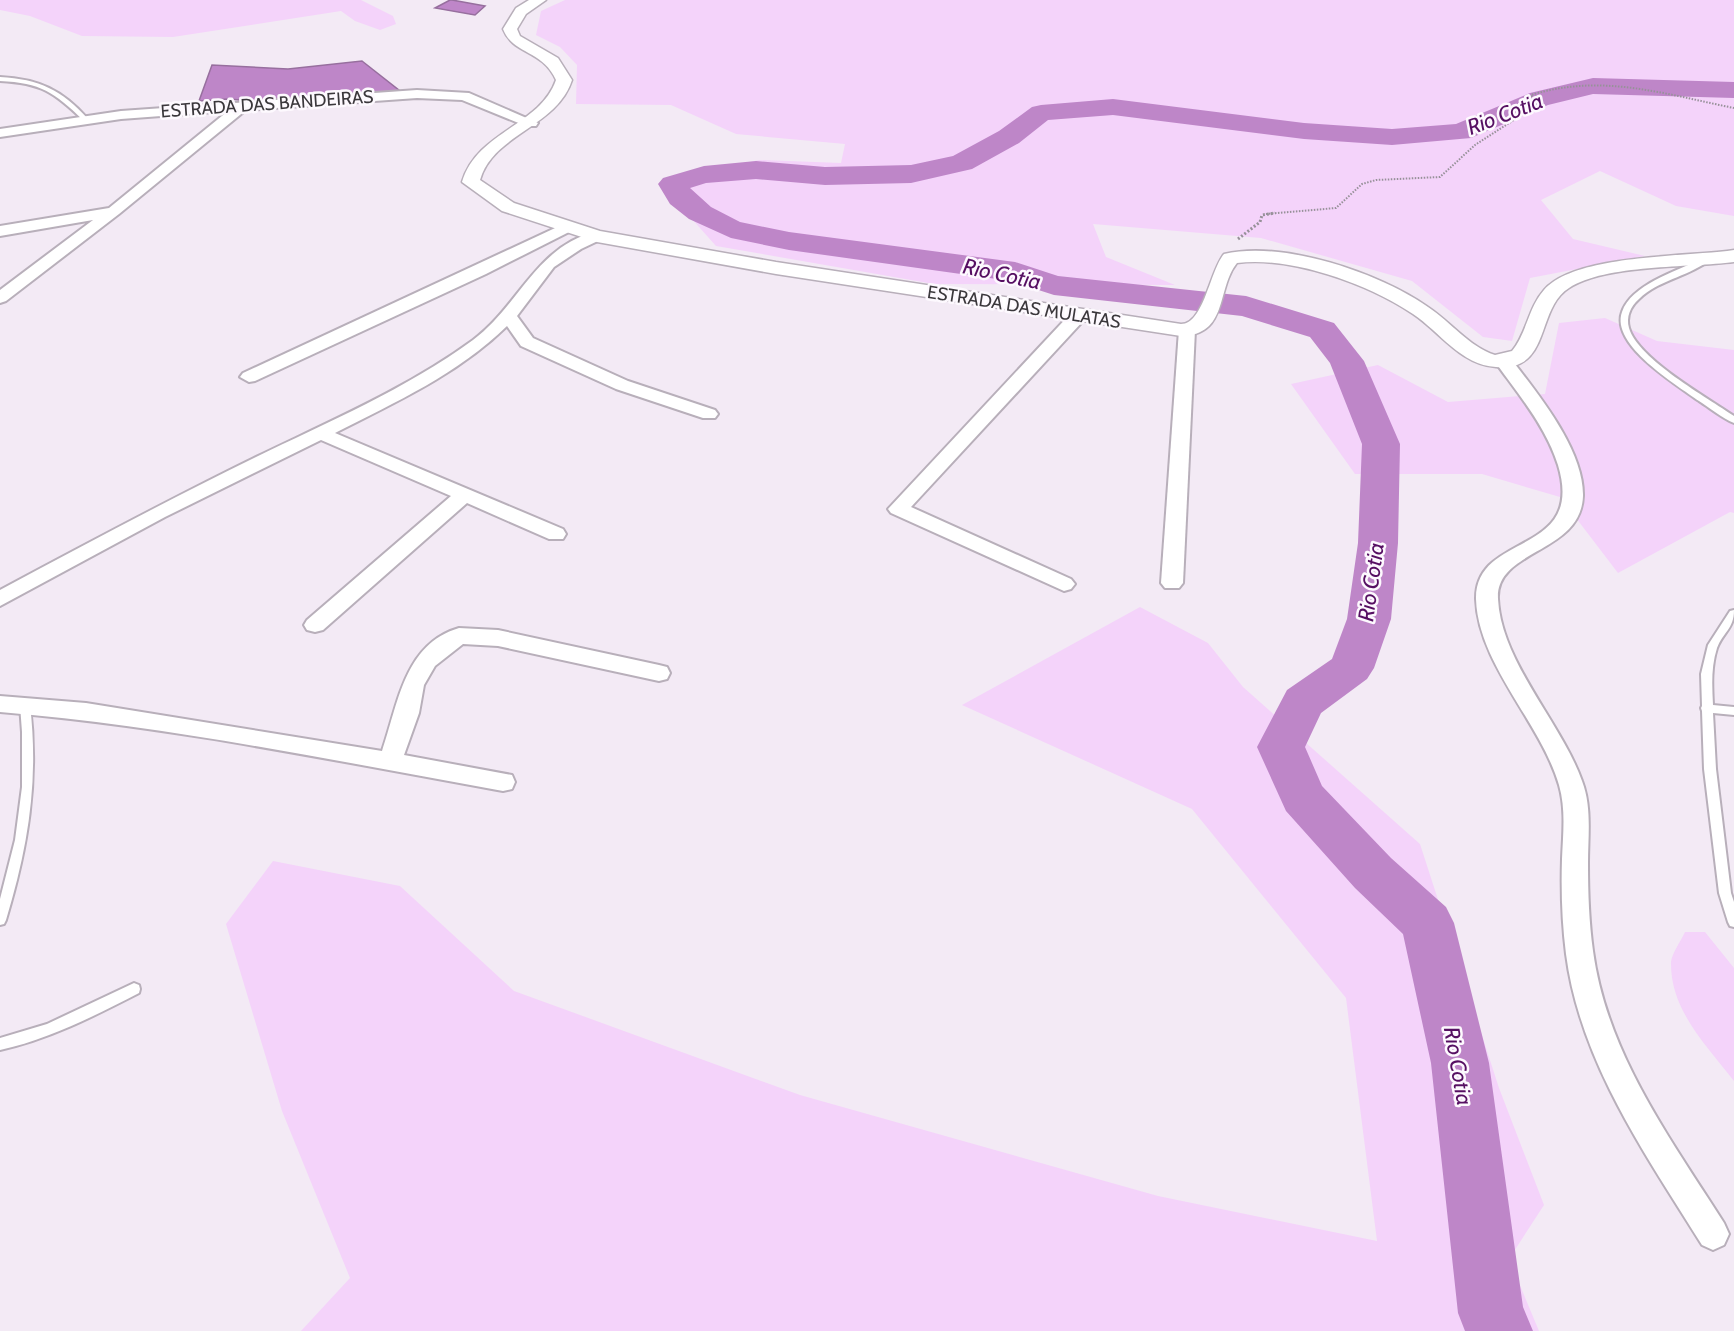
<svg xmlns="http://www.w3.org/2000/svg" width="1734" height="1331" viewBox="0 0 1734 1331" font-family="Cabin,sans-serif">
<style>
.green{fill:#f4d3fa}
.water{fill:#be86c8;stroke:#976f9e;stroke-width:1.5}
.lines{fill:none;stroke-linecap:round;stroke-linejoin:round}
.river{fill:#be86c8;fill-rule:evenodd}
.service-casing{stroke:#b8afba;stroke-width:4}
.minor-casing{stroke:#b8afba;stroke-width:4}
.tertiary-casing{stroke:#b8afba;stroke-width:3}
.path-far1{stroke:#979199;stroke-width:2;stroke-dasharray:1.5 1.5;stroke-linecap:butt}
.path{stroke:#979199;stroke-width:3;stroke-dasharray:2 2;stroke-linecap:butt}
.service{fill:#fff;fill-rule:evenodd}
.minor{fill:#fff;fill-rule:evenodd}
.tertiary{fill:#fff;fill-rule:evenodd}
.labels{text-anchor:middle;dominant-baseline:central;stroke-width:5;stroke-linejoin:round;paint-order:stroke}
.far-street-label{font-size:18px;fill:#3b383c;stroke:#fdf9fe}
.water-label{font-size:22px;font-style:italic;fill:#560f62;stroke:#fdf9fe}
</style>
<rect width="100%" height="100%" fill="#f3eaf5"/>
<g class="green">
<polygon points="0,0 361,0 393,16 396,24 380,30 355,21 341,11 173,37 82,36 30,16 0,10"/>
<polygon points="565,0 1734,0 1734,216 1676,206 1600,171 1541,200 1573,239 1645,256 1530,278 1512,341 1483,337 1412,281 1261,238 1093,224 1106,257 1175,285 934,284 716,246 659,182 759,160 841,163 845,144 736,134 671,105 576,104 577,65 560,47 536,35 541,11"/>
<polygon points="1605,318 1657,341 1734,350 1734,513 1730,512 1618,573 1560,497 1482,474 1355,474 1291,384 1378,365 1448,402 1545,394 1559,323"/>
<polygon points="1140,607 1208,643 1243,687 1420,844 1499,1088 1544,1205 1509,1259 1539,1331 301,1331 350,1278 282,1111 226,924 273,861 400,886 514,991 800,1095 1158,1196 1377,1241 1346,998 1192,809 962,705"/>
<path d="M1685 932H1705L1734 968V1081C1707 1046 1670 1010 1671 962 1672 953 1681 941 1685 932Z"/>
</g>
<g class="water">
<polygon points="450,0 452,0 485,6 475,15 435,8"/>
<polygon points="362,61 400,91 252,101 228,99 199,101 212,65 288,69"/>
</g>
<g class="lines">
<polygon class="river" points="1593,78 1734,82 1734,98 1593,94 1548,105 1471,138 1392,145 1304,139 1113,115 1048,120 1019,143 972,169 911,183 825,185 756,179 706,183 690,188 711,207 740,222 789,232 1015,262 1058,276 1246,296 1334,323 1364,361 1400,444 1398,543 1391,619 1374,668 1367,679 1321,713 1305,747 1322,786 1391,858 1446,907 1454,923 1489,1063 1523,1307 1533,1331 1465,1331 1458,1313 1431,1063 1403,934 1355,888 1286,811 1257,747 1287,690 1332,659 1347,619 1358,543 1362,444 1330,363 1310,337 1242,316 1054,295 1011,281 789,250 731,238 689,219 670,204 658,184 663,178 704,166 756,161 825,167 911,165 953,156 999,131 1032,107 1041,105 1113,99 1304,123 1392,129 1456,124 1530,93"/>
<g class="service-casing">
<g id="service">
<path d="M0 77C39 79 62 90 88 119L83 120C54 92 41 83 0 81Z"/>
<path d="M1700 260 1707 262C1686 277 1659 280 1639 299 1630 307 1626 317 1629 328 1638 359 1708 398 1734 416V423C1722 418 1710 408 1699 401 1677 385 1610 345 1622 312 1631 285 1676 271 1700 260Z"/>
<path d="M1734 610C1734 629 1723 632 1717 648 1711 667 1712 685 1713 705L1734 707V715L1713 713 1716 769 1731 893 1734 902V927L1730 926 1728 922 1719 893 1704 769 1702 711 1701 708 1702 706 1701 674 1708 645 1730 611Z"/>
<path d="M25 701 29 702 30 705C39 781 28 847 6 920L4 924 0 925V899L15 840 22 787V732L20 705 21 702Z"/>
<path d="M134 983 139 985 140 989 139 993C94 1016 50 1039 0 1050V1038L47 1024Z"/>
</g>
</g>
<g class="minor-casing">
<g id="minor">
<polygon points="417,90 469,93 538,123 536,126 526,126 462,100 417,98 246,110 119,214 6,301 0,303 0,290 93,220 0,236 0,226 109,208 228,111 121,119 0,137 0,129 121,111"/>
<polygon points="568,222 576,227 573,230 486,274 255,381 249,382 240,377 243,373"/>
<path d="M597 231 602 233 605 236 602 239 581 249 554 267 517 316 533 338 628 381 715 410 718 414 715 418H703L616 389 521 346 507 326C458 374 396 402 335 433L563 529 566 534 563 539H549L467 503 323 630 315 632 307 630 304 625 307 620 451 496 321 440 165 517 0 606V590C84 545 168 500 254 458 328 422 406 389 473 340 520 305 535 247 597 231Z"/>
<polygon points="1078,311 1086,316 1084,320 911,507 1071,579 1075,584 1071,589 1064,591 891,513 888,509 1072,312"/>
<polygon points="1187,325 1195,330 1183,583 1179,588 1165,588 1161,583 1179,330"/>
<path d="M1505 358 1511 359C1538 394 1584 450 1583 496 1581 554 1495 549 1498 599 1501 662 1561 722 1582 781 1592 807 1588 836 1588 863 1588 893 1589 922 1593 951 1607 1054 1670 1138 1724 1223L1729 1234 1724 1245 1713 1250 1702 1245C1646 1155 1580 1062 1566 954 1562 922 1561 891 1562 859 1563 834 1566 809 1559 785 1541 723 1478 664 1476 599 1475 531 1586 557 1558 465 1546 427 1519 395 1496 363Z"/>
<path d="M459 628 498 630 659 665 667 667 670 673 667 679 659 681 498 646 463 644 435 666 424 685 419 713 404 755 512 775 515 782 512 789 503 791C336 761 169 726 0 712V696L86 703 382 751C398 705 404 644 459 628Z"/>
</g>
</g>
<g class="tertiary-casing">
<path id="tertiary" d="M529 0H546L526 14 517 29 520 36 558 58 572 80C557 127 493 134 480 180L514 203 600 231 776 262 1181 324C1204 324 1210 270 1224 254 1283 240 1380 273 1428 307 1451 322 1468 346 1495 355L1512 351C1527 333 1528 308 1544 290 1575 254 1687 257 1734 250V262C1689 268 1606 264 1569 288 1535 309 1552 372 1496 367 1461 365 1440 332 1413 314 1368 284 1291 256 1237 263 1216 289 1229 335 1181 336L776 274 597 242 502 211 462 182C477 131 540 126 556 80 542 49 513 55 503 29L516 8Z"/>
</g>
<path class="path-far1" d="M1266 214 1336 208 1362 184 1376 180 1440 177 1475 145 1537 105 1531 95C1602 73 1664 94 1734 108"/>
<polyline class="path" points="1238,239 1260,222 1262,215 1275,213"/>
<use href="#service" class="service"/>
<use href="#minor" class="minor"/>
<use href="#tertiary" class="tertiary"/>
</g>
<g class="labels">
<g class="far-street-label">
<text transform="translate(267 104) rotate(-4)">ESTRADA DAS BANDEIRAS</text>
<text transform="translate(1024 307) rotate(9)">ESTRADA DAS MULATAS</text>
</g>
<g class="water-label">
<text transform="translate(1505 114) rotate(-21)">Rio Cotia</text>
<text transform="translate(1002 274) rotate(12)">Rio Cotia</text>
<text transform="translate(1371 582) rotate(-82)">Rio Cotia</text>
<text transform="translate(1458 1066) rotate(80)">Rio Cotia</text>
</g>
</g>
</svg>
